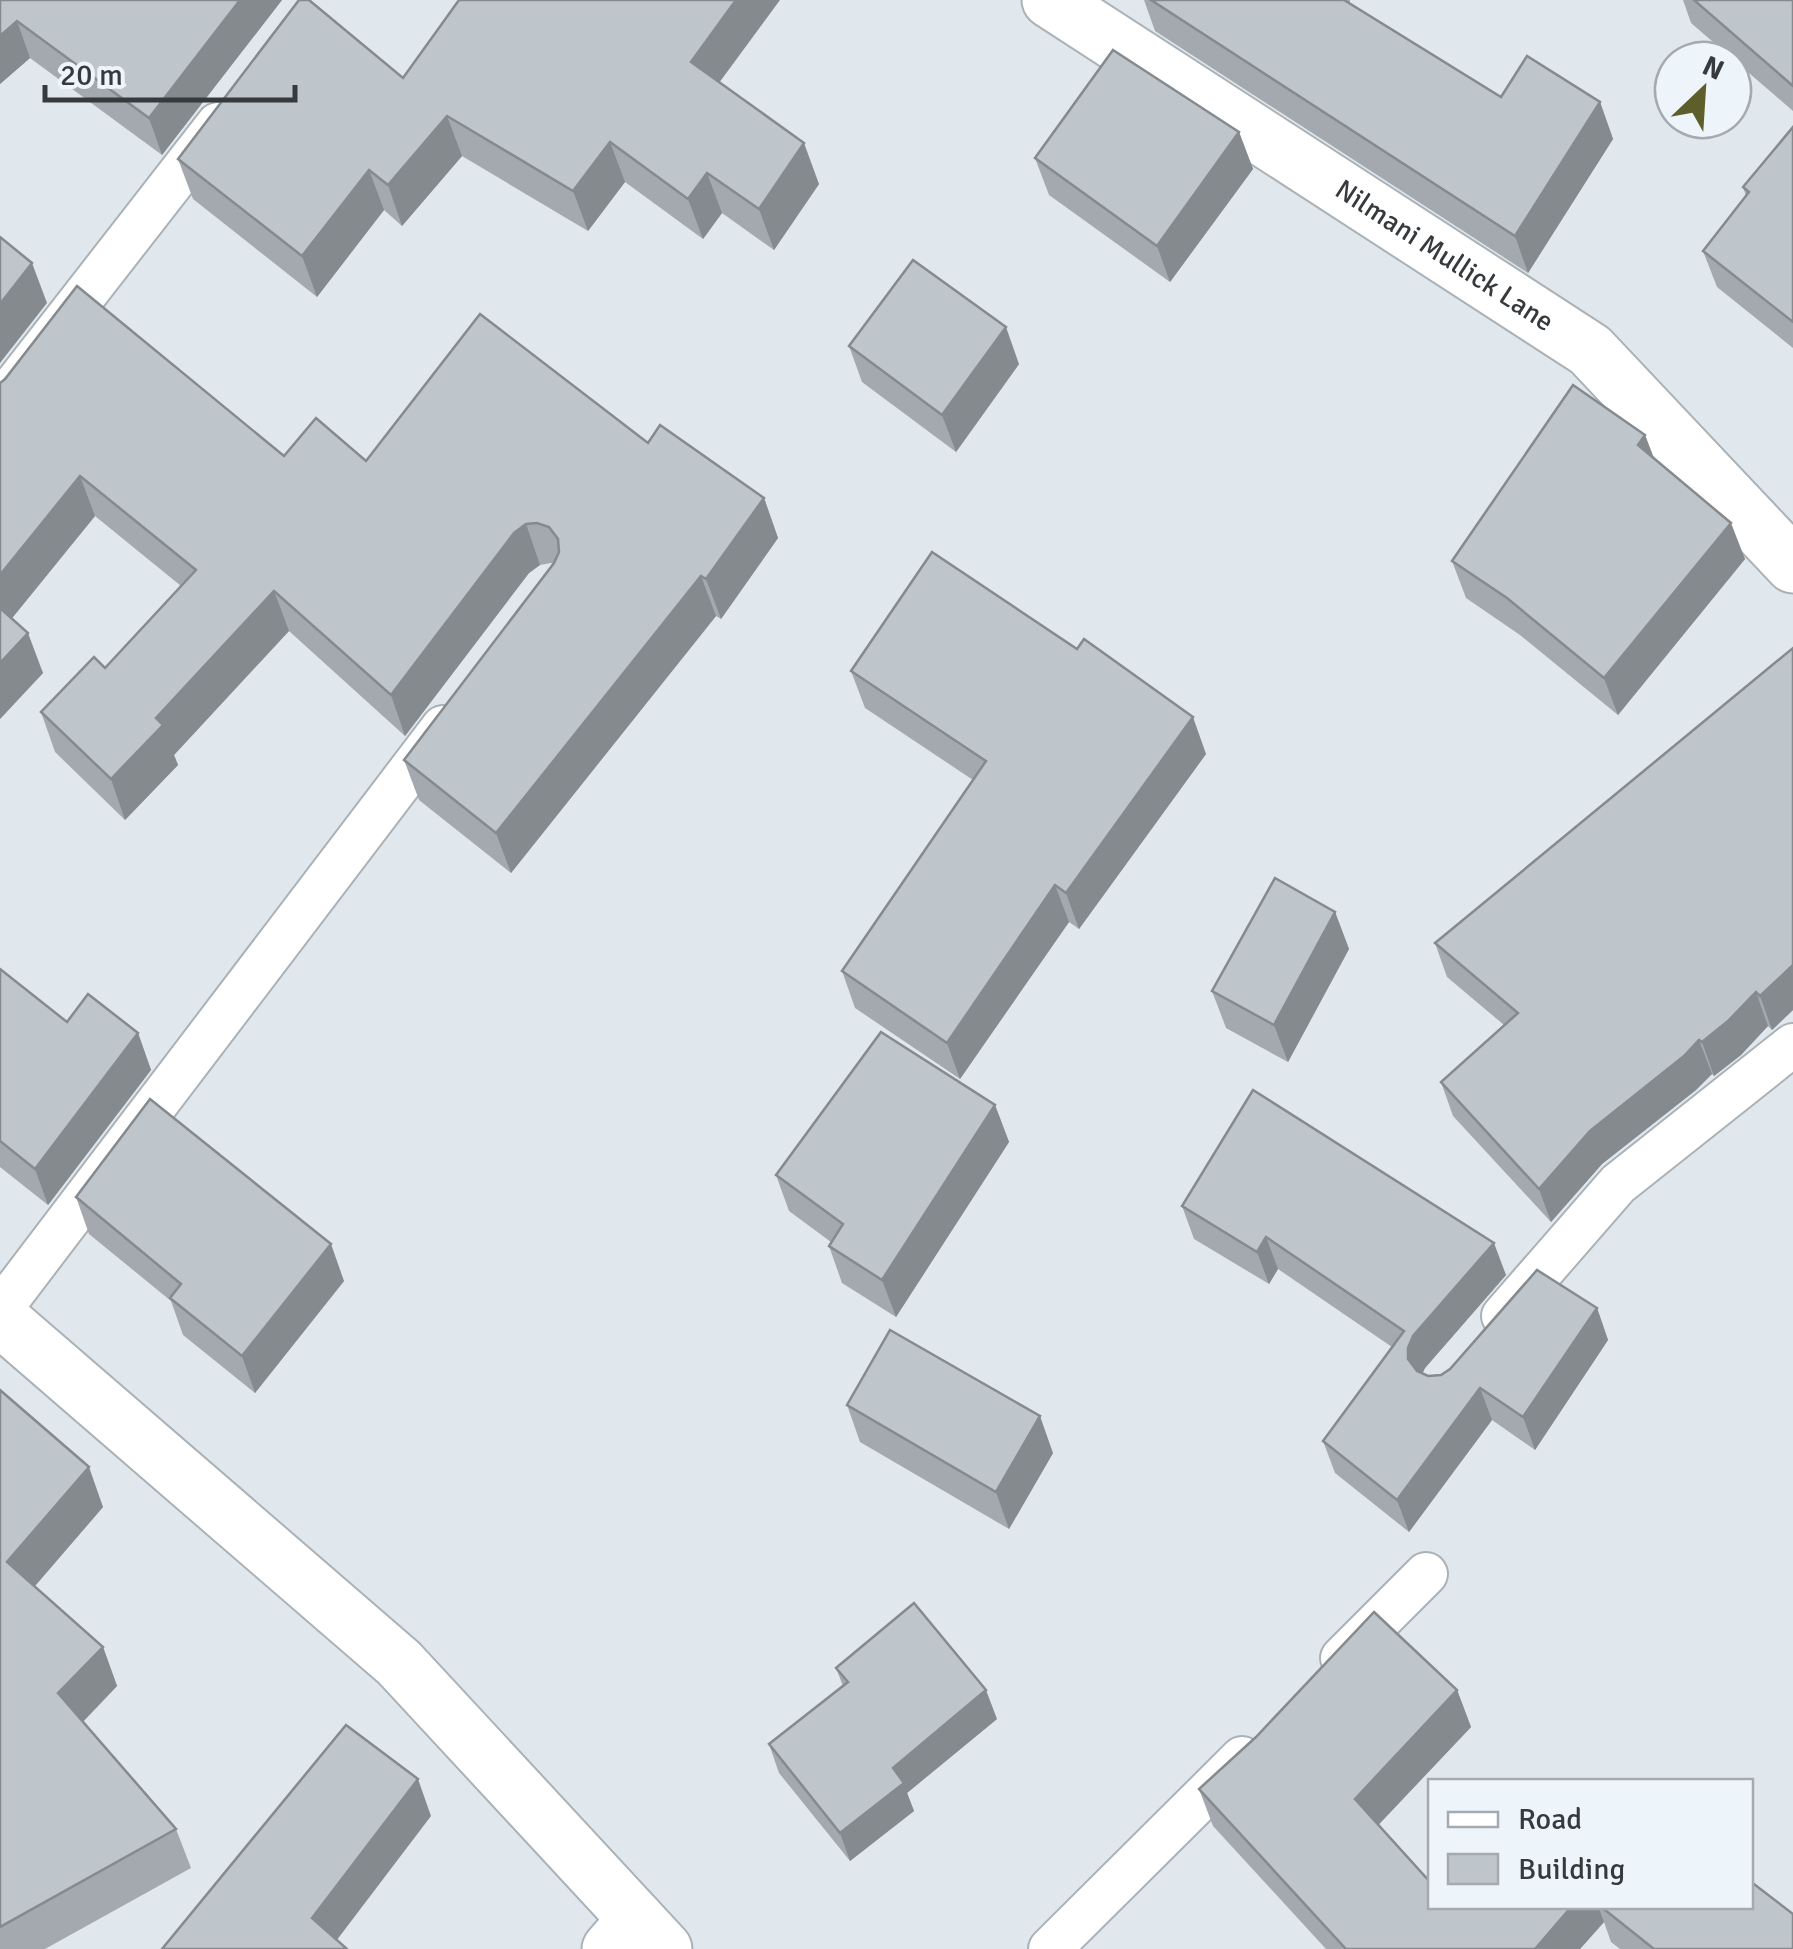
<svg xmlns="http://www.w3.org/2000/svg" width="1793" height="1949" viewBox="0 0 1793 1949" font-family="Signika,sans-serif">
<style>
.lines{fill:none;stroke-linecap:round;stroke-linejoin:round}
.lane-casing{stroke:#aab2b7;stroke-width:46}
.street-casing{stroke:#aab2b7;stroke-width:59}
.secondary-casing{stroke:#aab2b7;stroke-width:59}
.lane{stroke:#fff;stroke-width:42}
.street{stroke:#fff;stroke-width:55}
.secondary{stroke:#fff;stroke-width:55}
.wall{fill:#a3a9af}
.shaded-wall{fill:#858a8e}
.building{fill:#bec5cb;stroke:#858a8e;stroke-width:2.5}
.labels{text-anchor:middle;dominant-baseline:central;stroke-width:9;stroke-linejoin:round;paint-order:stroke}
.street-label{font-size:28px;fill:#373a3d;stroke:#edf5fb}
</style>
<rect width="100%" height="100%" fill="#e0e8ee"/>
<g class="lines">
<g class="lane-casing">
<g id="lane">
<polyline points="0,404 218,124"/>
<polyline points="0,1310 443,727"/>
<polyline points="1503,1316 1618,1184 1793,1045"/>
<polyline points="1342,1658 1426,1574"/>
<polyline points="1050,1949 1242,1758"/>
</g>
</g>
<g class="street-casing">
<g id="street">
<path id="s1" d="M1050 0 1590 350 1793 565"/>
<polyline points="610,1949 636,1919"/>
</g>
</g>
<g class="secondary-casing">
<polyline id="secondary" points="0,1318 399,1663 664,1949"/>
</g>
<use href="#lane" class="lane"/>
<use href="#street" class="street"/>
<use href="#secondary" class="secondary"/>
</g>
<g class="wall">
<polygon points="0,0 282,0 162,155 30,58 0,84"/>
<polygon points="1144,0 1350,0 1350,4 1501,97 1600,102 1613,139 1528,273 1155,31"/>
<polygon points="1683,0 1793,0 1793,111 1691,23"/>
<polygon points="403,78 720,83 819,184 774,250 722,213 703,239 625,182 588,231 462,156 402,226 384,210 317,297 193,199 178,159"/>
<polygon points="1793,127 1793,348 1717,287 1703,251 1746,196 1743,187"/>
<polygon points="1239,132 1253,169 1170,282 1049,195 1035,158"/>
<polygon points="849,346 1019,364 956,452 862,382"/>
<polygon points="0,383 284,456 366,461 648,443 764,498 778,538 721,619 716,616 511,873 419,800 404,760 553,564 551,563 540,565 529,573 405,736 289,631 174,755 178,765 125,820 55,752 41,712 105,668 181,586 95,516 12,618 43,673 0,719"/>
<polygon points="1645,435 1654,458 1745,559 1618,715 1520,635 1466,598 1452,561"/>
<polygon points="1793,648 1793,1010 1772,1030 1768,1026 1741,1055 1714,1076 1712,1074 1696,1090 1602,1164 1551,1222 1453,1116 1441,1082 1504,1025 1447,977 1435,943"/>
<polygon points="851,671 1206,754 1079,929 1069,922 960,1079 855,1008 842,971 973,780 865,708"/>
<polygon points="1335,912 1349,949 1288,1062 1226,1028 1212,991"/>
<polygon points="0,969 67,1022 138,1033 151,1070 48,1205 0,1167"/>
<polygon points="995,1105 1009,1142 896,1317 842,1283 829,1246 831,1242 789,1211 776,1175"/>
<polygon points="76,1197 344,1281 255,1393 183,1335 171,1301 89,1234"/>
<polygon points="1182,1206 1506,1275 1425,1368 1422,1374 1428,1376 1441,1375 1597,1308 1608,1340 1535,1450 1492,1420 1409,1532 1335,1473 1323,1441 1392,1347 1278,1269 1269,1284 1194,1239"/>
<polygon points="0,1390 103,1507 35,1586 103,1647 117,1686 83,1722 176,1829 191,1868 45,1949 0,1949"/>
<polygon points="847,1405 1053,1453 1009,1529 860,1442"/>
<polygon points="836,1668 997,1719 907,1793 914,1811 850,1861 779,1773 769,1744 843,1686"/>
<polygon points="1457,1690 1471,1727 1378,1825 1430,1906 1750,1906 1793,1949 1620,1949 1611,1942 1604,1922 1580,1949 1326,1949 1213,1826 1199,1789"/>
</g>
<g class="shaded-wall">
<polygon points="240,0 282,0 162,155 149,118"/>
<polygon points="736,0 780,0 705,102 691,62"/>
<polygon points="17,21 30,58 0,84 0,36"/>
<polygon points="1600,102 1613,139 1528,273 1515,236"/>
<polygon points="447,116 462,156 402,226 388,185"/>
<polygon points="1239,132 1253,169 1170,282 1157,246"/>
<polygon points="610,142 625,182 588,231 573,191"/>
<polygon points="804,143 819,184 774,250 759,209"/>
<polygon points="369,170 384,210 317,297 302,256"/>
<polygon points="707,173 722,213 703,239 688,199"/>
<polygon points="32,263 47,303 0,363 0,304"/>
<polygon points="1006,327 1019,364 956,452 942,415"/>
<polygon points="1645,435 1659,472 1638,445"/>
<polygon points="80,476 95,516 0,633 0,575"/>
<polygon points="764,498 778,538 721,619 706,579"/>
<polygon points="1731,523 1745,559 1618,715 1604,678"/>
<polygon points="526,524 540,565 529,573 405,736 391,695 514,533"/>
<polygon points="701,576 716,616 511,873 496,833"/>
<polygon points="274,591 289,631 174,755 178,765 125,820 111,779 156,718"/>
<polygon points="28,633 43,673 0,719 0,663"/>
<polygon points="1193,717 1206,754 1079,929 1066,893"/>
<polygon points="1055,885 1069,922 960,1079 947,1043"/>
<polygon points="1335,912 1349,949 1288,1062 1274,1025"/>
<polygon points="1793,965 1793,1010 1772,1030 1760,996"/>
<polygon points="1756,992 1768,1026 1741,1055 1714,1076 1702,1042"/>
<polygon points="138,1033 151,1070 48,1205 35,1169"/>
<polygon points="1699,1040 1712,1074 1696,1090 1602,1164 1551,1222 1539,1189 1590,1131"/>
<polygon points="995,1105 1009,1142 896,1317 882,1280"/>
<polygon points="1266,1237 1278,1269 1269,1284 1257,1252"/>
<polygon points="1494,1243 1506,1275 1425,1368 1419,1380 1408,1359 1408,1348 1413,1336"/>
<polygon points="331,1244 344,1281 255,1393 242,1356"/>
<polygon points="1597,1308 1608,1340 1535,1450 1523,1417"/>
<polygon points="1480,1388 1492,1420 1409,1532 1397,1500"/>
<polygon points="1040,1416 1053,1453 1009,1529 996,1492"/>
<polygon points="89,1467 103,1507 22,1601 7,1562"/>
<polygon points="103,1647 117,1686 72,1733 58,1693"/>
<polygon points="986,1690 997,1719 907,1793 914,1811 850,1861 840,1833 893,1768"/>
<polygon points="1457,1690 1471,1727 1368,1836 1355,1799"/>
<polygon points="418,1779 431,1816 330,1949 312,1918"/>
<polygon points="1572,1906 1598,1906 1604,1922 1580,1949 1535,1949"/>
</g>
<g class="building">
<polygon points="0,0 240,0 149,118 17,21 0,36"/>
<polygon points="299,0 309,0 403,78 459,0 736,0 691,62 804,143 759,209 707,173 688,199 610,142 573,191 447,116 388,185 369,170 302,256 178,159"/>
<polygon points="1151,0 1344,0 1501,97 1527,56 1600,102 1515,236"/>
<polygon points="1694,0 1793,0 1793,86"/>
<polygon points="1113,50 1239,132 1157,246 1035,158"/>
<polygon points="1793,127 1793,322 1703,251 1749,192 1743,187"/>
<polygon points="0,237 32,263 0,304"/>
<polygon points="913,260 1006,327 942,415 849,346"/>
<polygon points="77,286 284,456 316,418 366,461 480,314 648,443 660,425 764,498 706,579 701,576 496,833 404,760 554,563 559,552 558,539 549,527 537,523 526,524 514,533 391,695 274,591 156,718 163,725 111,779 41,712 94,657 105,668 196,570 80,476 0,575 0,383 5,379"/>
<polygon points="1573,385 1645,435 1638,445 1731,523 1604,678 1507,598 1452,561"/>
<polygon points="932,552 1077,649 1084,639 1193,717 1066,893 1055,885 947,1043 842,971 986,761 851,671"/>
<polygon points="0,608 28,633 0,663"/>
<polygon points="1793,648 1793,965 1760,996 1756,992 1728,1021 1702,1042 1699,1040 1684,1056 1590,1131 1539,1189 1441,1082 1518,1013 1435,943"/>
<polygon points="1275,878 1335,912 1274,1025 1212,991"/>
<polygon points="0,969 67,1022 88,994 138,1033 35,1169 0,1141"/>
<polygon points="881,1032 995,1105 882,1280 829,1246 843,1224 776,1175"/>
<polygon points="1253,1090 1494,1243 1413,1336 1408,1348 1408,1359 1417,1371 1428,1376 1441,1375 1450,1369 1537,1270 1597,1308 1523,1417 1480,1388 1397,1500 1323,1441 1404,1331 1266,1237 1257,1252 1182,1206"/>
<polygon points="150,1099 331,1244 242,1356 170,1298 181,1284 76,1197"/>
<polygon points="890,1330 1040,1416 996,1492 847,1405"/>
<polygon points="0,1390 89,1467 7,1562 103,1647 58,1693 176,1829 0,1927"/>
<polygon points="914,1603 986,1690 893,1768 904,1783 840,1833 769,1744 848,1682 836,1668"/>
<polygon points="1374,1612 1457,1690 1355,1799 1430,1882 1430,1906 1572,1906 1535,1949 1346,1949 1199,1789 1256,1737"/>
<polygon points="346,1725 418,1779 312,1918 347,1949 162,1949"/>
<polygon points="1750,1881 1793,1914 1793,1949 1654,1949 1600,1906 1750,1906"/>
</g>
<g class="labels">
<g class="street-label">
<text stroke="none"><textPath href="#s1" startOffset="470">Nilmani Mullick Lane</textPath></text>
</g>
</g>
<rect x="1428" y="1779" width="325" height="130" fill="#edf5fb" stroke="#a4aaaf" stroke-width="2.5"/>
<rect x="1448" y="1812" width="50" height="15" fill="#ffffff" stroke="#a4aaaf" stroke-width="2.5"/>
<text x="1518" y="1829" font-size="30" fill="#373a3d">Road</text>
<rect x="1448" y="1854" width="50" height="30" fill="#bec5cb" stroke="#a4aaaf" stroke-width="2.5"/>
<text x="1518" y="1879" font-size="30" fill="#373a3d">Building</text>
<g transform="translate(1703 90) rotate(25)"><circle r="48" fill="#edf5fb" stroke="#a4aaaf" stroke-width="2.5"/>
<path d="M0-8L18 38L0 25L-18 38Z" fill="#5e5e2a"/>
<text y="-15" font-size="28" font-weight="bold" text-anchor="middle" fill="#373a3d">N</text>
</g>
<path d="M45 85v15h250v-15" fill="none" stroke="#373a3d" stroke-width="5"/>
<text x="60" y="85" font-size="30" fill="#373a3d" stroke="#edf5fb" stroke-width="8" paint-order="stroke">20 m</text>
</svg>
